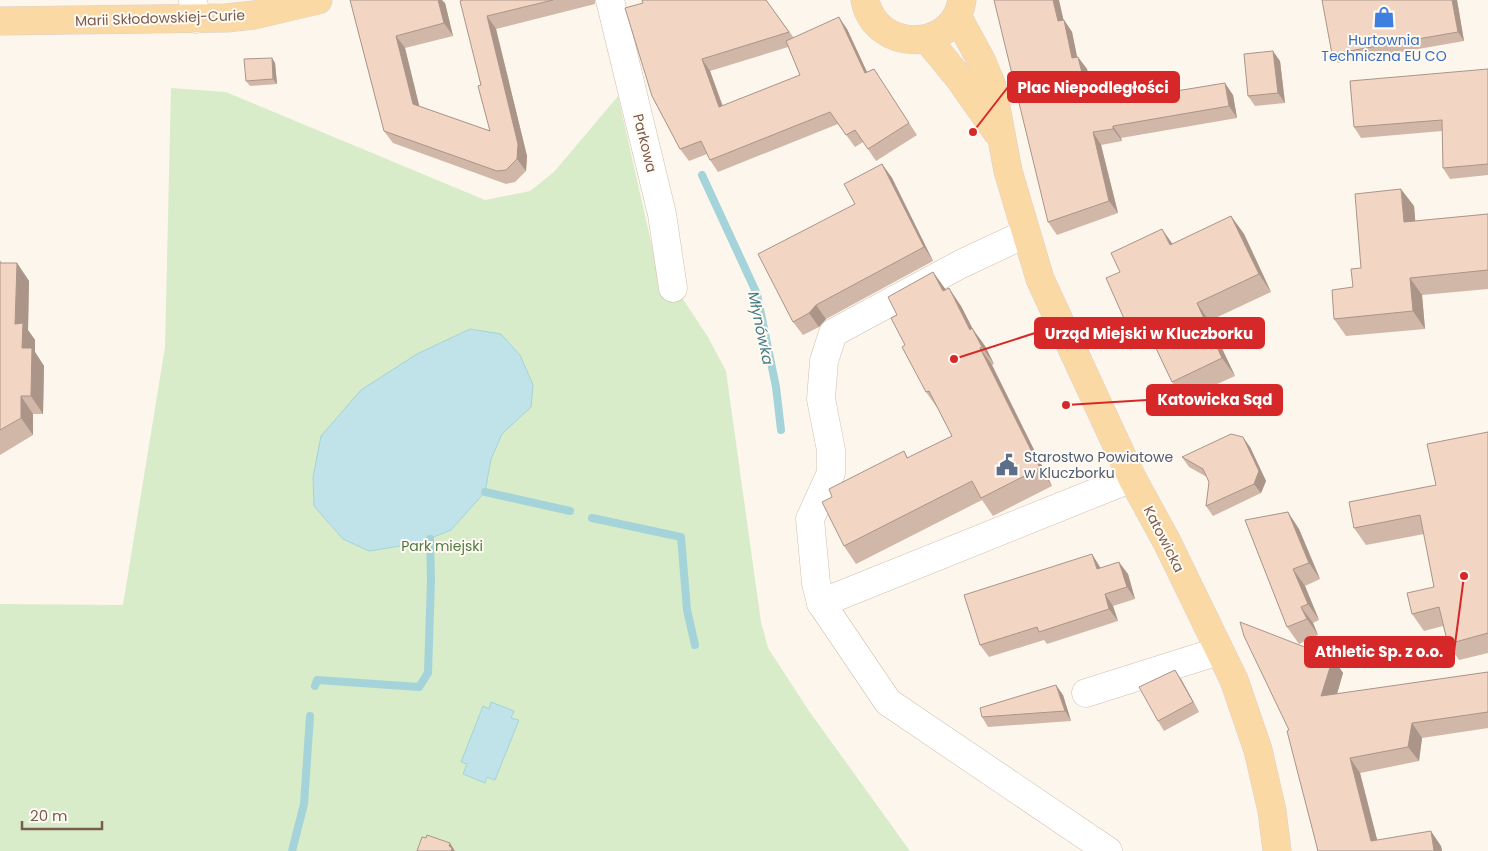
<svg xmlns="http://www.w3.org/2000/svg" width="1488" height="851" viewBox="0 0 1488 851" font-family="Poppins,sans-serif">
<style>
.green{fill:#d8ecc9}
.water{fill:#bfe3e8;stroke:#a5d3da}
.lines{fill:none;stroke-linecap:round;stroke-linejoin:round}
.stream{stroke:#a5d3da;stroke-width:8}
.minor-casing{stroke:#d1beb0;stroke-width:29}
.major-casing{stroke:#dad1cd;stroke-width:29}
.minor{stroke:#fff;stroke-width:28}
.major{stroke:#fbd9a5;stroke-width:28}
.wall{fill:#d1b7a8;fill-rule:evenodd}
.shaded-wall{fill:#aa9588}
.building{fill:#f3d5c3;stroke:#aa9588}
.labels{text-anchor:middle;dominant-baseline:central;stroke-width:4;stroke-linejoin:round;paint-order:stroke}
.street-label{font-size:14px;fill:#7a5c4d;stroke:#fffaf3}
.shop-label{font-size:14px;fill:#366cbe;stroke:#fffaf3}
.service-label{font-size:14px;fill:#4e5e75;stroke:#fffaf3;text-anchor:start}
.park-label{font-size:14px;fill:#537a41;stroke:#fffaf3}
.water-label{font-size:15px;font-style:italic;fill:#437c86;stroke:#fffaf3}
.leader{fill:none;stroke:#d62828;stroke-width:2}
.callout-dot{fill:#d62828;stroke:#fffaf3;stroke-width:2}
.callout{fill:#d62828;stroke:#d62828;stroke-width:2}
.callout-label{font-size:15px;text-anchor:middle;font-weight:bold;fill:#fff}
</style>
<rect width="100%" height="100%" fill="#fdf6ec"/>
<polygon class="green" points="171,88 226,92 485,200 530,191 554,172 618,96 654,255 708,337 726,371 761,622 768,648 809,711 910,851 0,851 0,604 123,605 165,347"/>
<g class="water">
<polygon points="470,329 501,334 520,355 533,385 531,407 502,434 491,459 485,492 451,530 419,543 369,551 343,539 314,506 313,477 321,436 361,390 417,354"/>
<polygon points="491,702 514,711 511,718 519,720 495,780 487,777 485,783 463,774 467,764 461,762 483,706 489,709"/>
</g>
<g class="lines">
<g class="stream">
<polyline points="702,175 757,294 776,387 781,430"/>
<polyline points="485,492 570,511"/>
<polyline points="592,518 681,537 687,610 695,645"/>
<polyline points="315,686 317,680 419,687 428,673 431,579 430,539"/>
<polyline points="292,851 304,804 310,716"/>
</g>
<g class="minor-casing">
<g id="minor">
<polyline points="193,0 196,19"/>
<polyline points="610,0 662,214 673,288"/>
<polyline points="1025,234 961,264 833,333 824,361 821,399 831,450 831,473 810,519 816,583 821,603 888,702 1108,851"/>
<polyline points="821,603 1132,478"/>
<polyline points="1086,693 1219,651"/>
</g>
</g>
<g class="major-casing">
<g id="major">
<path d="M865 0C875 52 953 54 962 0"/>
<polyline points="957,16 982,62 992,86 1008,171 1040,279 1132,478 1167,542 1234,680 1258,750 1272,811 1277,851"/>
<polyline points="0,21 226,18 254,15 318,0"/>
<polyline points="927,39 959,78 997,132"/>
</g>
</g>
<use href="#minor" class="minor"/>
<use href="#major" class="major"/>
</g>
<g class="wall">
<polygon points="350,0 445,3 453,36 405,48 419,106 490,131 463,0 595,0 595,4 496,29 527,156 526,171 515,182 506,184 393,143 384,131"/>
<path d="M766 0 794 38 847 29 867 72 874 69 917 135 876 161 863 142 855 147 838 124 718 172 710 160 707 154 689 161 680 149 652 96ZM788 47 800 75 723 106 710 71Z"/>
<polygon points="1457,0 1464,41 1338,63 1332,54"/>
<polygon points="1064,20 1072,32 1077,57 1087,69 1094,100 1111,102 1233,95 1237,118 1121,138 1122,141 1101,145 1118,213 1057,235 1048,222"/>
<polygon points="272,58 275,63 277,84 250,86 246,81"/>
<polygon points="1280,61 1285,103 1255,106 1248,96"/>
<polygon points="1488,69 1488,175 1450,179 1443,168 1442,131 1361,138 1354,127"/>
<polygon points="882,164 892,178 933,261 826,319 819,327 803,335 793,322 855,204"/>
<polygon points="1414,206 1415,221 1488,214 1488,289 1422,295 1425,329 1346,336 1334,319 1353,287 1361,268"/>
<polygon points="1231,216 1244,234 1271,292 1209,321 1235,376 1184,399 1172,382 1154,344 1143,349 1130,332 1120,272 1173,244"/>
<polygon points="0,260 2,263 17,263 29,281 28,330 35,340 35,352 44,366 43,414 33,414 33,435 0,455"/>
<polygon points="933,272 946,290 961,306 972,328 985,346 994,364 992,365 1052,486 993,516 982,500 856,564 844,546 832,497 904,451 908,458 952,436 938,409 926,392 897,315"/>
<polygon points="1488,432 1488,653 1459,660 1448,644 1443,626 1424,631 1412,614 1434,587 1424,534 1366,545 1354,528 1436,485"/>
<polygon points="1250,447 1266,481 1261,493 1213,516 1206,506 1209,482 1207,477 1189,467 1182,457"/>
<polygon points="1245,520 1299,529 1320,579 1305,586 1319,620 1313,623 1318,635 1299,644 1287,627"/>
<polygon points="1100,567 1101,568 1128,574 1135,599 1113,606 1118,621 1047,644 1044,640 989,657 980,645"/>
<polygon points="1333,658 1343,673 1337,694 1488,672 1488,728 1422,738 1419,761 1360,773 1377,840 1441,846 1442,851 1318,851 1289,730"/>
<polygon points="1181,679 1199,712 1164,731 1158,721"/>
<polygon points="1063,695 1071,721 988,727 982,717"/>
</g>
<g class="shaded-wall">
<polygon points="438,0 442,0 445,3 453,36 444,23"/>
<polygon points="1053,0 1059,0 1065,26 1064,20 1072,32 1080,71 1072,58 1058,21"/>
<polygon points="1452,0 1457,0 1464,41 1458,32"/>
<polygon points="487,16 496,29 527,156 526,171 517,159"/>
<polygon points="839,17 847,29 873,85 865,73"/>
<polygon points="396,36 405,48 422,117 413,104"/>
<polygon points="1273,51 1280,61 1285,103 1278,93"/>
<polygon points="1078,57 1087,69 1098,113 1089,101"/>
<polygon points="272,58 275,63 277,84 273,79"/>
<polygon points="702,59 710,71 727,119 719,107"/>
<polygon points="1225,83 1233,95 1237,118 1229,106"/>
<polygon points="1113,126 1121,138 1122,141 1113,129"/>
<polygon points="1093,132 1101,145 1118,213 1109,201"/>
<polygon points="882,164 892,178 933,261 924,247"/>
<polygon points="1401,189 1414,206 1417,240 1404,222"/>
<polygon points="1231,216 1244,234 1271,292 1259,274"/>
<polygon points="1162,229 1174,246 1170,245"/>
<polygon points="17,263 29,281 28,330 35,340 35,352 44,366 43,414 31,396 15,324"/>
<polygon points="933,272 946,290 943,291"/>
<polygon points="1410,278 1422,295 1425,329 1413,311"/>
<polygon points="949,288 961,306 982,347 970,330"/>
<polygon points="1197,303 1209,321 1235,376 1222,358"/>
<polygon points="816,305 826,319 819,327 809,313"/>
<polygon points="972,328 985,346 994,364 982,347"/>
<polygon points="980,348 992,365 1052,486 1040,468"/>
<polygon points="21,396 33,414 33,435 21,418"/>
<polygon points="1243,437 1250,447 1266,481 1261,493 1254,484"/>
<polygon points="1288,512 1299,529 1320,579 1309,563"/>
<polygon points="1092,554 1100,567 1106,581 1097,569"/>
<polygon points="1119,562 1128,574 1135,599 1127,587"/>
<polygon points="1293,569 1305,586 1319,620 1308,604"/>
<polygon points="1105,594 1113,606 1118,621 1109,609"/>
<polygon points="1301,607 1313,623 1318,635 1307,619"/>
<polygon points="1333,658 1343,673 1332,711 1321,696"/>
<polygon points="1175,670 1181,679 1199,712 1193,702"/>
<polygon points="1056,685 1063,695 1071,721 1065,711"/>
<polygon points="1412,723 1422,738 1419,761 1408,747"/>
<polygon points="1350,758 1360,773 1380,851 1371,841"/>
<polygon points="1431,831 1441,846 1442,851 1434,851"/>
<polygon points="450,843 455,851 451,851 449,846"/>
</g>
<g class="building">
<polygon points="350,0 438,0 444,23 396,36 413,104 490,131 478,86 481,85 460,1 463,0 553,0 487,16 518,144 517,159 506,170 497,171 384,131"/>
<polygon points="642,0 766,0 789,32 702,59 719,107 800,75 786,41 839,17 865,73 874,69 909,123 868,149 855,130 846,135 830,112 710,160 701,141 680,149 652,96 625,8 643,3"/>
<polygon points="994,0 1053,0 1058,21 1064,20 1072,58 1078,57 1089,101 1108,98 1109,102 1225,83 1229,106 1113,126 1113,129 1093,132 1109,201 1048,222"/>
<polygon points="1322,0 1452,0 1458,32 1332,54"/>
<polygon points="1273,51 1278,93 1248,96 1244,54"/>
<polygon points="272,58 273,79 246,81 244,59"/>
<polygon points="1488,69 1488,164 1443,168 1442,120 1354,127 1350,81"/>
<polygon points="882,164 924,247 816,305 809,313 793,322 758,254 855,204 844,184"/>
<polygon points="1401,189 1404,222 1488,214 1488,270 1410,278 1413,311 1334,319 1332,290 1353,287 1351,269 1361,268 1355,194"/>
<polygon points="1231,216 1259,274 1197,303 1222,358 1172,382 1145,325 1130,332 1106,278 1120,272 1111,253 1162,229 1170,245"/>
<polygon points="0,263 17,263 15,324 23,323 22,348 32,348 31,396 21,396 21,418 0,430"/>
<polygon points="933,272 943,291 949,288 970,330 972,328 982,347 980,348 1040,468 981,498 972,481 844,546 822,502 832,497 829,489 904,451 907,458 952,436 929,391 926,392 902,347 905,345 891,318 897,315 888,297"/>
<polygon points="1488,432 1488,633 1448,644 1439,607 1412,614 1407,593 1434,587 1420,515 1354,528 1349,502 1436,485 1427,444"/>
<polygon points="1231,434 1243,437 1259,471 1254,484 1206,506 1209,482 1203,469 1182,457"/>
<polygon points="1288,512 1309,563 1293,569 1308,604 1301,607 1307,619 1287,627 1245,520"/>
<polygon points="1092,554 1097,569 1119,562 1127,587 1105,594 1109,609 1039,632 1037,627 980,645 964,595"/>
<polygon points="1240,622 1333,658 1321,696 1488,672 1488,712 1412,723 1408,747 1350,758 1371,841 1431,831 1434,851 1318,851 1287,731 1289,730 1244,636"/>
<polygon points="1175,670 1193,702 1158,721 1139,687"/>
<polygon points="1056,685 1065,711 982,717 980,708"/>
<polygon points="427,835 450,843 449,846 452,848 451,851 417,851 422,837 426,838"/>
</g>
<defs>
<g id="shop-bare" transform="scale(1.725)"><path d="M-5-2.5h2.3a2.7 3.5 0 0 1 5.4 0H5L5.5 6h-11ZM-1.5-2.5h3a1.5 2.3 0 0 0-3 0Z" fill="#3f7fe0" stroke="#fffaf3" stroke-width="2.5" paint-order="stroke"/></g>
<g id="civic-bare" transform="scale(1.725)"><path d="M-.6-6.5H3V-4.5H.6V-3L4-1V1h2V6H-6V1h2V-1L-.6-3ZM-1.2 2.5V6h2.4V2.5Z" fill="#5c6f8a" stroke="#fffaf3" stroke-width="2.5" paint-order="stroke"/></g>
</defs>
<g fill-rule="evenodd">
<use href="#shop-bare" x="1384" y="17"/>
<use href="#civic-bare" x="1007" y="465"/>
</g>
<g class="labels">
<g class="street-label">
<text transform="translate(160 18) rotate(-2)">Marii Skłodowskiej-Curie</text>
<text transform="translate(645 143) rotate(76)">Parkowa</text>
<text transform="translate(1164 539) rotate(63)">Katowicka</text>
</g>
<g class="shop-label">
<text x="1384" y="40">Hurtownia<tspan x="1384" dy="16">Techniczna EU CO</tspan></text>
</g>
<g class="service-label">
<text x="1024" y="457">Starostwo Powiatowe<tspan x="1024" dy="16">w Kluczborku</tspan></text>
</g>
<g class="park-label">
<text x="442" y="546">Park miejski</text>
</g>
<g class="water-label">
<text transform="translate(761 328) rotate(78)">Młynówka</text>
</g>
</g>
<path class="leader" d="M973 132L1008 87M954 359L1035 333M1066 405L1147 400M1464 576L1454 652"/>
<g class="callout-dot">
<circle cx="973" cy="132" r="5"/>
<circle cx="954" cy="359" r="5"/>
<circle cx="1066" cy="405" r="5"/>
<circle cx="1464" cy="576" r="5"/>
</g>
<g class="callout">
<rect x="1008" y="72" width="171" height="30" rx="5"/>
<rect x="1035" y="318" width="229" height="30" rx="5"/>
<rect x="1147" y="385" width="135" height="30" rx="5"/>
<rect x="1305" y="637" width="149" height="30" rx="5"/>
</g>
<g class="callout-label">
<text x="1093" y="93">Plac Niepodległości</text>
<text x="1149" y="339">Urząd Miejski w Kluczborku</text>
<text x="1215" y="405">Katowicka Sąd</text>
<text x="1379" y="657">Athletic Sp. z o.o.</text>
</g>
<path d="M22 821v8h80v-8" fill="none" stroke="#7a5c4d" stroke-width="2.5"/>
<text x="30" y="821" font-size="15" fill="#7a5c4d" stroke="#fffaf3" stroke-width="4" paint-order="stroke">20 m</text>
</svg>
